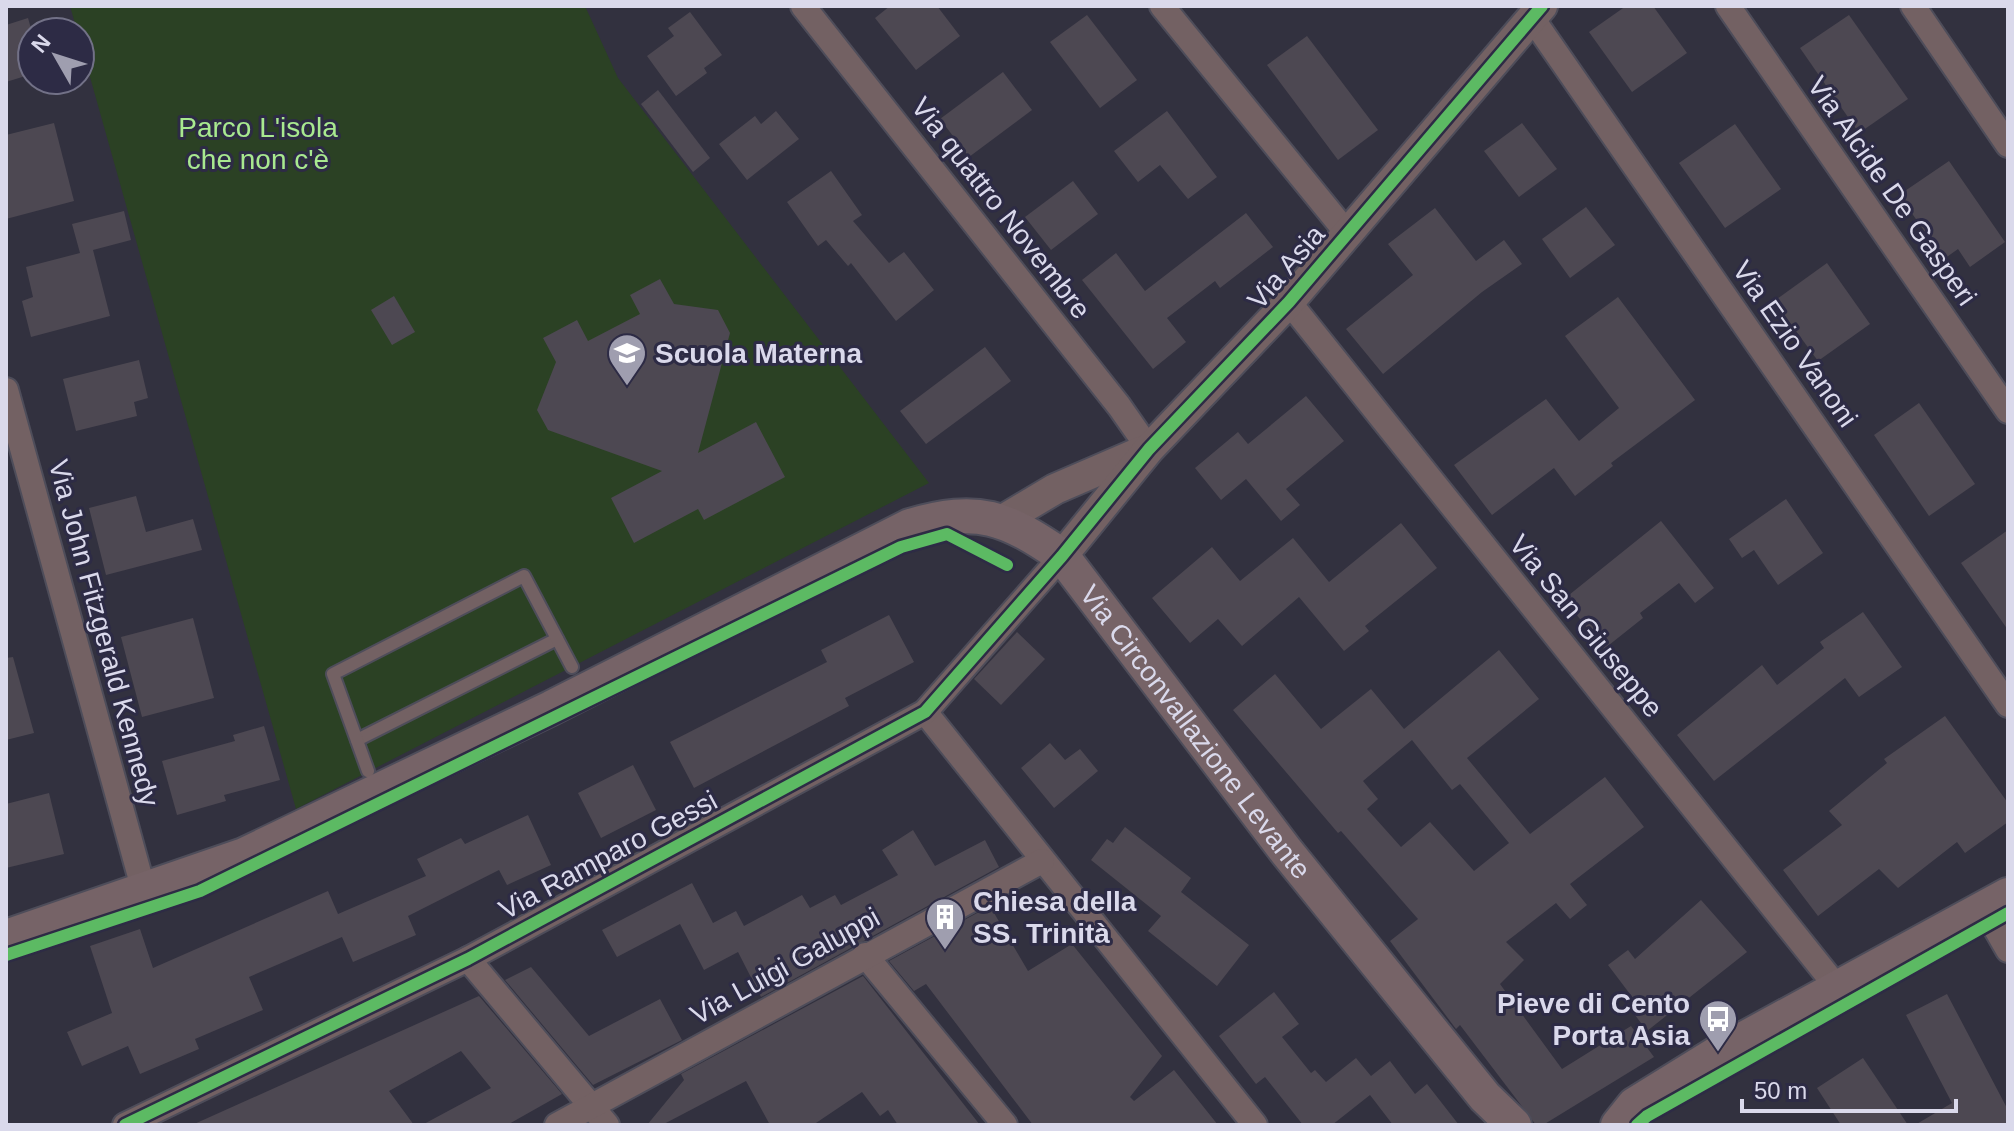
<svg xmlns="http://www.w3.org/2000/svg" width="2014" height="1131" viewBox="0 0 2014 1131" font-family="Arial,sans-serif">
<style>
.green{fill:#2b4124}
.building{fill:#4d4852;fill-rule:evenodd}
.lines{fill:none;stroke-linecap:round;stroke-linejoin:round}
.service-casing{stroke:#4e4d5a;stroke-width:16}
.minor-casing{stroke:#4e4d5a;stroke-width:28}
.tertiary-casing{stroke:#4e4d5a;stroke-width:34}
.secondary-casing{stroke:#4e4d5a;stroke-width:38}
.service{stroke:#736163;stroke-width:12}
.minor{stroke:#736163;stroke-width:24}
.tertiary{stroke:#736163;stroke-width:30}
.secondary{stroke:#766367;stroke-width:34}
.cycleway-casing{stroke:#2d2b45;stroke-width:17}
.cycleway{stroke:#5cba63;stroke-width:12}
.labels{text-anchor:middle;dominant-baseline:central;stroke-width:6;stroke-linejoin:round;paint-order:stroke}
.park-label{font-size:28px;fill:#a8e98f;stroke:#2d2b45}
.street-label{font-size:28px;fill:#dad9eb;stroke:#2d2b45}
.poi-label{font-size:28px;font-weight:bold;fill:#dad9eb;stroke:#2d2b45;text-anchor:start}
</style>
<rect width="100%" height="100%" fill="#32313f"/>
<polygon class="green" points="70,6 585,6 618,78 929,483 296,809"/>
<g class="building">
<polygon points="890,6 937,6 960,36 916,70 875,18"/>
<polygon points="1626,6 1653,6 1687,53 1632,92 1589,32"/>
<polygon points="690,12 722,55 704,68 707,73 676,96 647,56 674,36 668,28"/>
<polygon points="1087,15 1137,80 1100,108 1050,42"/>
<polygon points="1849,15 1908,99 1859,133 1800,48"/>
<polygon points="28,18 32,32 32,74 6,82 6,25"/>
<polygon points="1307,36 1378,130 1338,160 1267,65"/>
<polygon points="1003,72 1032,110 969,157 940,119"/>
<polygon points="658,90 710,158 693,172 641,104"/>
<polygon points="776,111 799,139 747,180 719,144 755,116 761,124"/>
<polygon points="1167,111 1217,177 1188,199 1160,165 1138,182 1114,151"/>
<polygon points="54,123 74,201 6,219 6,135"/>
<polygon points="1522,123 1557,169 1519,197 1484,151"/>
<polygon points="1735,124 1781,189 1725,228 1679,163"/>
<polygon points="1949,161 2005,242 1970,267 1958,249 1944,259 1899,195"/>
<polygon points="831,171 862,215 853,221 889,263 904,252 934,290 896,321 851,263 848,266 826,240 818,246 787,202"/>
<polygon points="1073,181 1098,214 1051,250 1025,217"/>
<polygon points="1586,207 1615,245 1570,278 1542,239"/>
<polygon points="1435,208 1476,261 1504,240 1522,264 1482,292 1383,374 1346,329 1413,275 1388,244"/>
<polygon points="124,211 131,240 93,250 110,316 31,337 22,301 33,297 26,267 80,253 72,224"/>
<polygon points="1246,213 1273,247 1220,288 1215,281 1167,318 1186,342 1153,369 1082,280 1116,253 1145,291"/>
<polygon points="1827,263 1870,324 1818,361 1774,301"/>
<polygon points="660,279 674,304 718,310 730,333 698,453 756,422 785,477 704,520 698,509 634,543 611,498 662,471 548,430 537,410 556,362 543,338 577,320 588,341 640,314 630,295"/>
<polygon points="394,296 415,332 392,345 371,310"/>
<polygon points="1618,297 1695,400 1611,463 1613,466 1575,496 1554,468 1492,515 1454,465 1546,399 1579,441 1619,408 1565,336"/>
<polygon points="985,347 1011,381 926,444 900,411"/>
<polygon points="139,360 148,398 134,402 137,416 76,431 63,379"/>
<polygon points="1306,396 1344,441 1286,489 1300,505 1281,521 1246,479 1221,500 1195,468 1238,432 1248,444"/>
<polygon points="1919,403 1975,484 1929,516 1874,435"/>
<polygon points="136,496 146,532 193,519 202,550 106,575 89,508"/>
<polygon points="1786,499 1823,553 1778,585 1754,550 1742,558 1729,539"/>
<polygon points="1661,521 1714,588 1695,603 1679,583 1640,613 1643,618 1604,649 1564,599"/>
<polygon points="1401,523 1437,568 1365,626 1369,631 1344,651 1299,597 1242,646 1218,619 1190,643 1152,598 1212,547 1240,581 1293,538 1329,582"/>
<polygon points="2008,530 2008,630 1961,563"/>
<polygon points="1863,612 1902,667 1859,697 1845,678 1714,781 1677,735 1762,665 1777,685 1824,648 1820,642"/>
<polygon points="889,615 914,662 845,698 849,706 694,788 670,742 827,662 821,650"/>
<polygon points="193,618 214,698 142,717 121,637"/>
<polygon points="1017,632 1045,659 1001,705 974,679"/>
<path d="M1499 650 1539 699 1467 758 1530 834 1605 777 1644 827 1570 884 1587 905 1570 919 1556 903 1506 942 1524 960 1500 984 1562 1069 1631 1026 1654 1057 1543 1125H1536L1460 1025 1456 1029 1390 941 1418 919 1341 831 1338 833 1233 710 1275 674 1321 729 1371 689 1404 729ZM1412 740 1452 790 1460 784 1509 843 1474 871 1430 822 1401 847 1367 809 1378 799 1363 781Z"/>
<polygon points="13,657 34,733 6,740 6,658"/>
<polygon points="1945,716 2008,803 2008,822 1965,853 1957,842 1898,888 1879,869 1818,916 1783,870 1842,825 1829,811 1887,763 1884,759"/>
<polygon points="264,726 280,780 224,795 226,801 177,815 162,761 235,741 233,735"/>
<polygon points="1050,743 1065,760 1080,749 1098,771 1054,808 1021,768"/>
<polygon points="633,765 656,810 601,838 578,793"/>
<polygon points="49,793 64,854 6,868 6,804"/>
<polygon points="528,815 551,865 507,885 499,870 408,916 416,935 353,962 342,937 249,977 263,1010 195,1039 199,1049 140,1074 128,1046 82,1066 67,1032 112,1013 90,946 140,929 153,968 328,891 338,914 426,876 417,859 461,838 465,844"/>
<polygon points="1125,827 1191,878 1181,892 1249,945 1217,986 1148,931 1161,916 1091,860 1107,839 1113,843"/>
<polygon points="913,830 935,866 985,840 999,867 761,997 738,952 704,970 680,924 617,957 602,930 692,883 713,923 736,911 744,926 802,895 810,908 835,895 841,905 898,875 882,850"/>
<polygon points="1701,900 1747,952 1647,1031 1629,1007 1636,1002 1608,965 1628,950 1635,959"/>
<polygon points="990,906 1028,971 1072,944 1162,1056 1130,1097 1134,1101 1174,1070 1218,1125 1033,1125 926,984 914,991 889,961"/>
<polygon points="531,967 589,1036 660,999 682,1040 593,1085 505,980"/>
<polygon points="863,976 980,1125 898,1125 888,1110 880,1116 862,1092 813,1125 770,1125 746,1081 662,1125 647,1125 684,1080 681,1074"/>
<polygon points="1274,992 1299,1024 1282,1037 1311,1073 1315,1070 1326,1082 1356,1058 1371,1076 1390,1061 1415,1094 1427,1084 1459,1125 1393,1125 1370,1095 1332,1125 1303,1125 1265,1077 1256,1084 1219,1036"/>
<polygon points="1947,994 2008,1110 2008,1125 1915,1125 1952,1103 1906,1015"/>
<polygon points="479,996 562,1094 507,1125 422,1125 491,1088 461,1051 389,1091 414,1125 192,1125"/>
<polygon points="1863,1058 1908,1125 1841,1125 1817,1088"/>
</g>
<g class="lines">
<g class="service-casing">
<g id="service">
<polyline points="357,740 557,639"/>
<polyline points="368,771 333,674 524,576 572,667"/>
</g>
</g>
<g class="minor-casing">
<g id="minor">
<polyline points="803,6 1119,406 1149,449"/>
<polyline points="1162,6 1347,233"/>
<polyline points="1728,6 2008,411"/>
<polyline points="1913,6 2008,145"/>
<polyline points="1532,18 2008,705"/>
<polyline points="1289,302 1836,986"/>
<polyline points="6,390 144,891"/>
<polyline points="925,712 1255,1125"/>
<polyline points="1985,910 2008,950"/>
<polyline points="865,955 1005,1125"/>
<polyline points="468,959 607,1125"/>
<polyline points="125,1125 468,959 925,712 1062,556"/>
<polyline points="557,1125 1042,861"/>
</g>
</g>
<g class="tertiary-casing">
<g id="tertiary">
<polyline points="1003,520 1055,489 1143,451"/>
<polyline points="1062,556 1149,449 1289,302 1542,6"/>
</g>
</g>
<g class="secondary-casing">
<g id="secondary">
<path id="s1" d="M6 937 244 855 551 708 910 526C979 506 1005 517 1062 556L1286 851 1485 1097 1514 1125"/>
<polyline points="1618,1125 1634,1105 1718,1053 2008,895"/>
</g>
</g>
<use href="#service" class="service"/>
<use href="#minor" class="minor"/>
<use href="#tertiary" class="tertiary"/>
<use href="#secondary" class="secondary"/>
<g class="cycleway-casing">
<g id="cycleway">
<polyline points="6,955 200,891 901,547 947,534 1007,565"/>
<polyline points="125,1125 468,959 925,712 1062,556 1149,449 1289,302 1542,6"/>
<polyline points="1637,1125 1647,1116 2008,913"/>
</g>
</g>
<use href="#cycleway" class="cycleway"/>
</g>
<defs>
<g id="school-pin" transform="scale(2)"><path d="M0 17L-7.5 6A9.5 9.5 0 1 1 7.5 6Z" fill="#9f9eaf" stroke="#2d2b45"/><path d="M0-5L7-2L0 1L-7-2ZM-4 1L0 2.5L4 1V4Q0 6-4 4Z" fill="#fff"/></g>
<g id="building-pin" transform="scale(2)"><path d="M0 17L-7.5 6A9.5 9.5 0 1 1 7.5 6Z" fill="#9f9eaf" stroke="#2d2b45"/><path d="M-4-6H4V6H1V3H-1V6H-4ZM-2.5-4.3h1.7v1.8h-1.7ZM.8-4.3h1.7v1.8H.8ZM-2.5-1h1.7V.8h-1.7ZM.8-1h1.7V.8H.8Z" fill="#fff"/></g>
<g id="bus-pin" transform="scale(2)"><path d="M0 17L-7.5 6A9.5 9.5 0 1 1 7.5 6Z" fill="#9f9eaf" stroke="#2d2b45"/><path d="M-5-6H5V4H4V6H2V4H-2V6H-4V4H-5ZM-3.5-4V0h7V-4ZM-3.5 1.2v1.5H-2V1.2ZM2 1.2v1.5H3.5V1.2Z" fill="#fff"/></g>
</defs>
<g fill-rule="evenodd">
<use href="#school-pin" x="627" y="353"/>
<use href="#building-pin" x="945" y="917"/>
<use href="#bus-pin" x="1718" y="1019"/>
</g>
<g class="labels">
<g class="park-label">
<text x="258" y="127">Parco L'isola<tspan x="258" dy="32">che non c'è</tspan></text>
</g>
<g class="street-label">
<text transform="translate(1892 191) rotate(55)">Via Alcide De Gasperi</text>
<text transform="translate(1001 208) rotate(52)">Via quattro Novembre</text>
<text transform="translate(1286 267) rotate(-49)">Via Asia</text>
<text transform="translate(1795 344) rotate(55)">Via Ezio Vanoni</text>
<text transform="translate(1586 626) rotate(51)">Via San Giuseppe</text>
<text transform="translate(104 633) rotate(75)">Via John Fitzgerald Kennedy</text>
<text stroke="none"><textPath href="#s1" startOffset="1378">Via Circonvallazione Levante</textPath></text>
<text transform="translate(608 855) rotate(-28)">Via Ramparo Gessi</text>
<text transform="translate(785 966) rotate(-29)">Via Luigi Galuppi</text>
</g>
<g class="poi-label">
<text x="655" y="353">Scuola Materna</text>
<text x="973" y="901">Chiesa della<tspan x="973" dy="32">SS. Trinità</tspan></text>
<text x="1690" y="1003" text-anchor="end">Pieve di Cento<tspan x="1690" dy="32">Porta Asia</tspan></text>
</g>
</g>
<rect width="2014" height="1131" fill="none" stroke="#dad9eb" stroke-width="16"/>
<g transform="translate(56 56) rotate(309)"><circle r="38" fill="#2d2b45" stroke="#727187" stroke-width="2"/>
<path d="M0-6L14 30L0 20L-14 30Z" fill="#9f9eaf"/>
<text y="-12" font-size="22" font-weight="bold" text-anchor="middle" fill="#dad9eb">N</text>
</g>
<path d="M1742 1099v12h214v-12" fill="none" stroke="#dad9eb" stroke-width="4"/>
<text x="1754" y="1099" font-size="24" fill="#dad9eb" stroke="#2d2b45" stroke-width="6" paint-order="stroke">50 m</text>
</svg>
